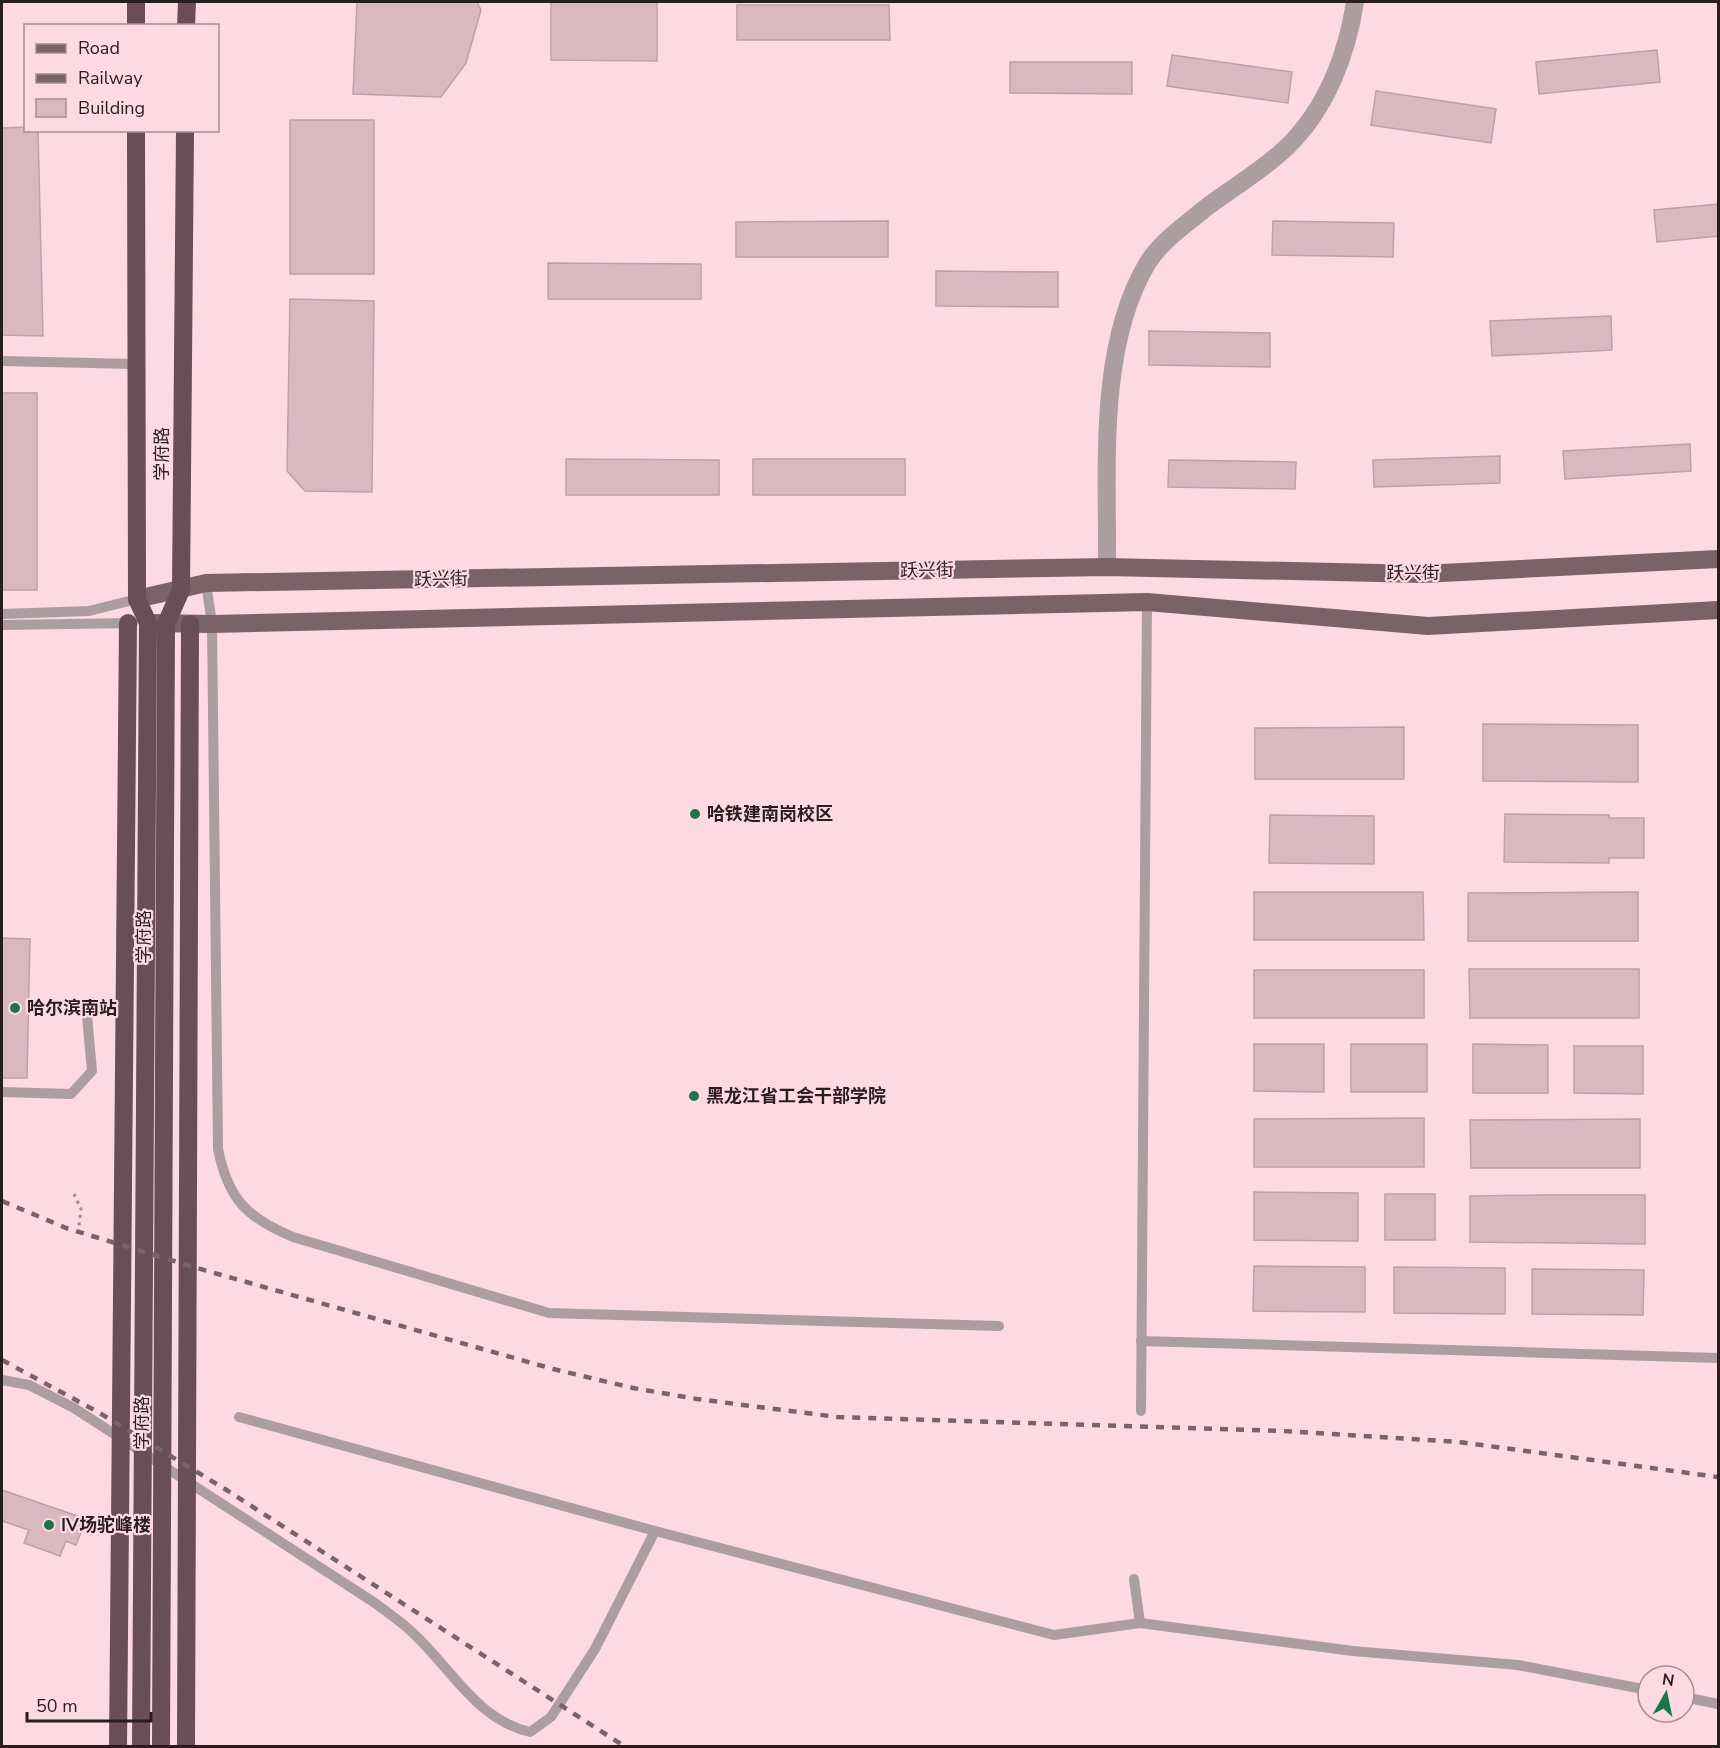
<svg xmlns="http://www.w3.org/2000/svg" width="1720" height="1748" viewBox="0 0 1720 1748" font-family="'Nunito Sans','Noto Sans SC',sans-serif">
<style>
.building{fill:#dab8c2;stroke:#c09fa8;stroke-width:1.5}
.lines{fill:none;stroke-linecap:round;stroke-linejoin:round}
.path{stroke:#a38a91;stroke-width:3;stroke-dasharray:3 4.5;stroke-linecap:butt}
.lane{stroke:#ac9da1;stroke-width:10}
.street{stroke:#ac9da1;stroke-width:18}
.primary{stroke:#7b6269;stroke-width:18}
.highway{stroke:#6a4d56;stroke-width:18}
.rail{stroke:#786369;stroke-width:4.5;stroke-dasharray:8 8;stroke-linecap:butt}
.poi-dot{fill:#19754a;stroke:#fcd9e3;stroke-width:2}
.labels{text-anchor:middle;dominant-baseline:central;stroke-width:4.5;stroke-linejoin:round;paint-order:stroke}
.street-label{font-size:18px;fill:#291d20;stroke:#fcd9e3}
.poi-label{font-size:18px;font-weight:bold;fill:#291d20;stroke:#fcd9e3;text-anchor:start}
</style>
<rect width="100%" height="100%" fill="#fcd9e3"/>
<g class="building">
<polygon points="357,2 477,2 481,10 466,63 441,97 353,94"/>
<polygon points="551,2 657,2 657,61 551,60"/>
<polygon points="737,5 889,5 890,40 737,40"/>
<polygon points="1657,50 1660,82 1539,94 1536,62"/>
<polygon points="1172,55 1292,72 1288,103 1167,86"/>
<polygon points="1010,62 1132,62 1132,94 1010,93"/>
<polygon points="1376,91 1496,109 1491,143 1371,125"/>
<rect x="290" y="120" width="84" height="154"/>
<polygon points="26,127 26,130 38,130 43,336 2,335 2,128"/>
<polygon points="1719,204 1719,236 1657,242 1654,210"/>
<polygon points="888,221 888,257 736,257 736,222"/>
<polygon points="1273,221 1394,223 1393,257 1272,255"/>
<polygon points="548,263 701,264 701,299 548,299"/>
<polygon points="936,271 1058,272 1058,307 936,306"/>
<polygon points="290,299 374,301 372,492 305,491 287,471"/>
<polygon points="1611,316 1612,350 1492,356 1490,321"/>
<polygon points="1149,331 1270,333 1270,367 1149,365"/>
<rect x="2" y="393" width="35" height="197"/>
<polygon points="1690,444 1691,471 1565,479 1563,451"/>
<polygon points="1500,456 1500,483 1374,487 1373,460"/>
<polygon points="566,459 719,460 719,495 566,495"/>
<rect x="753" y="459" width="152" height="36"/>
<polygon points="1169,460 1296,462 1295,489 1168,487"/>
<polygon points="1483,724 1638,725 1638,782 1483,781"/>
<polygon points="1404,727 1404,779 1255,779 1255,728"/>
<polygon points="1505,814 1609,815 1609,818 1644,818 1644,858 1609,858 1609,863 1504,862"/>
<polygon points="1270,815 1374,816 1374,864 1269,863"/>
<polygon points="1254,892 1423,892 1424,940 1254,940"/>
<polygon points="1638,892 1638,941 1468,941 1468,893"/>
<polygon points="2,938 30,939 27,1078 2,1078"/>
<polygon points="1469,969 1639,969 1639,1018 1470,1018"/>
<rect x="1254" y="970" width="170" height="48"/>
<polygon points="1254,1044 1324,1044 1324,1092 1254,1091"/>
<rect x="1351" y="1044" width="76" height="48"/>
<polygon points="1473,1044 1548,1045 1548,1093 1473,1093"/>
<polygon points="1574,1046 1643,1046 1643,1094 1574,1093"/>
<polygon points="1424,1118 1424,1167 1254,1167 1254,1119"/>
<polygon points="1640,1119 1640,1168 1471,1168 1470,1120"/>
<polygon points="1254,1192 1358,1193 1358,1241 1254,1240"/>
<rect x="1385" y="1194" width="50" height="46"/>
<polygon points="1541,1195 1645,1195 1645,1244 1470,1242 1470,1196"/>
<polygon points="1254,1266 1365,1267 1365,1312 1253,1311"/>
<polygon points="1394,1267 1505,1268 1505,1314 1394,1313"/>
<polygon points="1532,1269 1644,1270 1643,1315 1532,1314"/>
<polygon points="2,1490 86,1519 76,1545 66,1541 60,1556 24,1543 29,1530 2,1521"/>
</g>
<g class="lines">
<polyline class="path" points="74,1194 81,1209 79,1226"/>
<g class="lane">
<polyline points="2,361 135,364"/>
<path d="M206 583 212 624 218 1149C228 1199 247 1218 293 1237L549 1313 999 1326"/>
<polyline points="2,614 89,611 137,599"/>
<polyline points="2,625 133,623"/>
<polyline points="2,1092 71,1094 92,1071 86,1005 122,1005"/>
<polyline points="1141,1341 1718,1358"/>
<path d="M2 1380 29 1385 74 1408 375 1603C388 1613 403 1623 415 1635 452 1670 478 1720 530 1732L551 1717 595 1649 655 1531"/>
<polyline points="1141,1411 1147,602"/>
<polyline points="239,1417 655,1531 1054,1635 1140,1623 1353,1651 1518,1665 1648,1690"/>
<polyline points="1134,1579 1140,1623"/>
<polyline points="1684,1697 1718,1704"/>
</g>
<path class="street" d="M1107 567C1108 472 1097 348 1147 264 1160 242 1184 226 1203 210 1230 189 1262 171 1287 147 1326 109 1347 55 1355 2"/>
<g class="primary">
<polyline points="137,599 206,583 1107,567 1422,574 1718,559"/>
<polyline points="152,623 212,624 1147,602 1428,626 1718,610"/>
</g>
<g class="highway">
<polyline points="136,26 136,2"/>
<polyline points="186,26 187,2"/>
<polyline points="136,130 137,599 148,623 141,1746"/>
<polyline points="118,1746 128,623"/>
<polyline points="161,1746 166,624 181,590 185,130"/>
<polyline points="186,1746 190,624"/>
</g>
<g class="rail">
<polyline points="2,1201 66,1228 197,1268 553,1369 633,1388 697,1399 837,1417 1282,1431 1459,1442 1718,1477"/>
<polyline points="2,1360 98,1412 225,1489 624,1746"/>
</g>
</g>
<g class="poi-dot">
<circle cx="695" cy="814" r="6"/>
<circle cx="15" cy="1008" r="6"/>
<circle cx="694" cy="1096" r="6"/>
<circle cx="49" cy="1525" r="6"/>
</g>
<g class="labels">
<g class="street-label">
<text transform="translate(162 454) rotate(-90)">学府路</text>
<text transform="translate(927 570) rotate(-1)">跃兴街</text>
<text x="1413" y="573">跃兴街</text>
<text transform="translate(441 579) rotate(-1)">跃兴街</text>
<text transform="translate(144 937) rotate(-90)">学府路</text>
<text transform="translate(142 1423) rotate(-90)">学府路</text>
</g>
<g class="poi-label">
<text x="707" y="814">哈铁建南岗校区</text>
<text x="27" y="1008">哈尔滨南站</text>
<text x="706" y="1096">黑龙江省工会干部学院</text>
<text x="61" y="1525">IV场驼峰楼</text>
</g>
</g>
<rect width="1720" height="1748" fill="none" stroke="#291d20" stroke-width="6"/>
<rect x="24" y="24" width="195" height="108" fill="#fcd9e3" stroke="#a88e95" stroke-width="1.5"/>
<rect x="36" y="44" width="30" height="9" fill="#7b6269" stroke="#a88e95" stroke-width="1.5"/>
<text x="78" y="54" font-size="18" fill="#291d20">Road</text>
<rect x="36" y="74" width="30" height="9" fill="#786369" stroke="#a88e95" stroke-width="1.5"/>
<text x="78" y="84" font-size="18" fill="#291d20">Railway</text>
<rect x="36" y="99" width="30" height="18" fill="#dab8c2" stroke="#a88e95" stroke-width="1.5"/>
<text x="78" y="114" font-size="18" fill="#291d20">Building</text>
<g transform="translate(1666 1694) rotate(9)"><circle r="28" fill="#fcd9e3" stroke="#a88e95" stroke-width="1.5"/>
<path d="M0-4.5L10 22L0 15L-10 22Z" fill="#19754a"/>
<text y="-9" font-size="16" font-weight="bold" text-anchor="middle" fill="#291d20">N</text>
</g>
<path d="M27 1712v9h124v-9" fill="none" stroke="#291d20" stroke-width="3"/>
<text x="36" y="1712" font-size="18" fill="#291d20" stroke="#fcd9e3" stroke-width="4.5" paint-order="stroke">50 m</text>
</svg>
